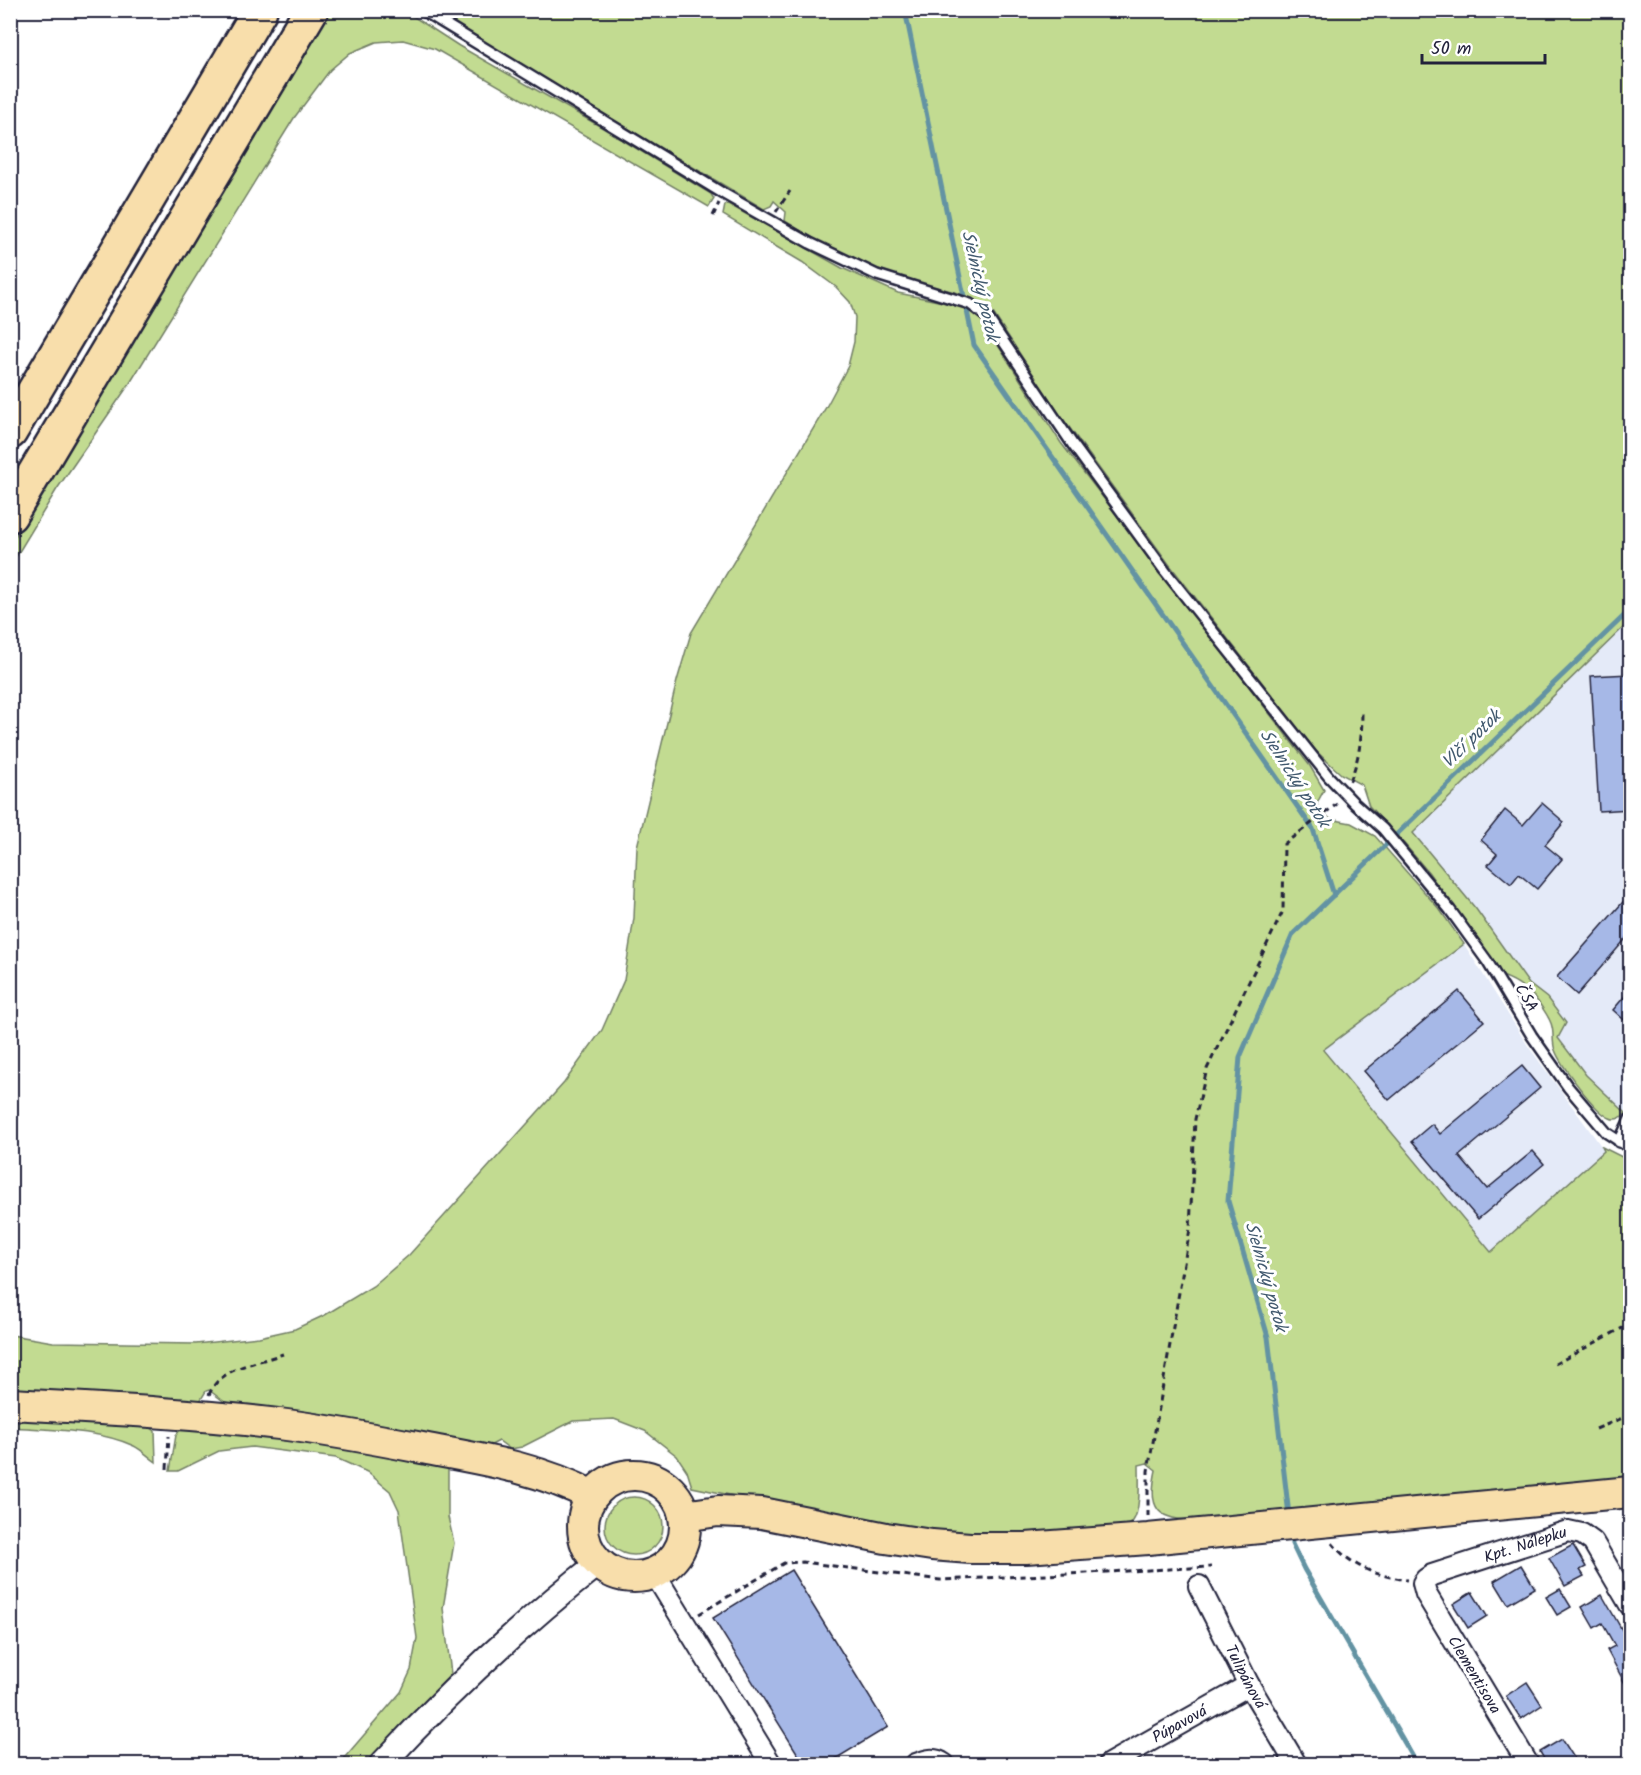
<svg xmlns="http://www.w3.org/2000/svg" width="1641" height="1775" viewBox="0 0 1641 1775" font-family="Kalam,sans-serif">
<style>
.built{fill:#e4eaf8}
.green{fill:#c2db91;stroke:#727e66;stroke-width:1.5}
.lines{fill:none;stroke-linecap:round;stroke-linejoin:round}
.stream{stroke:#6393a3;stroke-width:5}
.building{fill:#a6b8e7;stroke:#22223b;stroke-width:1.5}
.service-casing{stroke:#22223b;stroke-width:14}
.minor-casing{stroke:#22223b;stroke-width:24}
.tertiary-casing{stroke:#22223b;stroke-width:28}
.primary-casing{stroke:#22223b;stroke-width:34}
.motorway-casing{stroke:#22223b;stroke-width:38}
.path{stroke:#22223b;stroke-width:3;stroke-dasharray:6 4.5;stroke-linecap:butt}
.service{stroke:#fff;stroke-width:9}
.minor{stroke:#fff;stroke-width:20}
.tertiary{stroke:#fff;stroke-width:24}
.primary{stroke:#f8deab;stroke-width:30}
.motorway{stroke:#f8deab;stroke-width:33}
.labels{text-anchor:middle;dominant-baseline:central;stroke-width:6;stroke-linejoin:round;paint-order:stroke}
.street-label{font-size:16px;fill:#22223b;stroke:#fff}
.water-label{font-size:18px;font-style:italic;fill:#425a6f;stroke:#fff}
</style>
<rect width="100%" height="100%" fill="#fff"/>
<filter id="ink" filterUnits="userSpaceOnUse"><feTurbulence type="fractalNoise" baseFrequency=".0167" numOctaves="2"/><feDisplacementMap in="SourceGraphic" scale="12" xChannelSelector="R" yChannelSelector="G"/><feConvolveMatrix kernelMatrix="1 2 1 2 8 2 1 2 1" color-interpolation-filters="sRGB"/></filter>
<g filter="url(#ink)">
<g class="built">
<polygon points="1630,621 1630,1117 1586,1075 1558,1038 1565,1023 1547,998 1529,984 1476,909 1413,832"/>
<polygon points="1464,944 1528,1046 1604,1150 1491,1252 1323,1050"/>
</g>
<g class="green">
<polygon points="327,11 405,11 459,46 603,128 711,194 714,199 709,207 435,49 403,40 376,42 350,53 330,70 294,118 130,383 57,489 11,565 11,543"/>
<path d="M433 11H1630V621L1413 833 1476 909 1529 984 1547 998 1566 1023 1558 1038 1586 1075 1626 1113C1621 1118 1616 1121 1610 1118 1596 1113 1560 1064 1555 1050 1552 1043 1554 1034 1552 1027 1551 1020 1545 1012 1541 1006 1532 992 1517 981 1502 976L1429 873 1401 840 1369 806 1362 785 1341 774 1316 751 1169 564 1058 412 993 313C965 286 926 289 891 276 854 263 818 242 785 221L786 212 774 201 771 206 764 209 642 137Z"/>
<path d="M728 204 842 268 898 293 953 304 969 310 983 322 1061 443 1310 766 1324 790 1317 803 1318 807 1330 819 1351 823 1375 836 1440 910 1464 944 1323 1050 1491 1252 1604 1151 1602 1147 1630 1161V1481L1210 1521C1167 1519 1145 1521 1156 1470L1147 1463 1139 1465C1139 1479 1141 1510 1133 1521 1129 1527 1123 1528 1117 1530L958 1536 859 1522 692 1487 687 1471 677 1456 645 1431 614 1419 573 1421 522 1447 510 1449 499 1441 484 1449 244 1408 226 1403 209 1390 206 1391 200 1401 11 1392V1335L53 1342 196 1344 259 1337 295 1329 325 1315 373 1286 409 1255 564 1083 602 1030 624 980 634 918 637 847 677 681 691 633 825 409 848 366 854 342 855 317 850 302 836 287 802 262 723 215 725 205Z"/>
<path d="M11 1414 147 1425 155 1431 156 1462C149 1457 142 1450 134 1446 97 1429 50 1430 11 1427Z"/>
<polygon points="181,1429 251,1434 448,1464 448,1517 454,1543 443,1608 451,1674 368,1764 339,1764 401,1692 411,1670 417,1638 399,1510 390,1491 367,1472 336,1458 252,1447 219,1451 178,1471 170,1471 176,1435"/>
<circle cx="634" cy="1526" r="29"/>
</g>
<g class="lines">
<g class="stream">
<polyline points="905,10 974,345 1313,829 1334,895"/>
<polyline points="1289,1515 1268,1337 1228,1201 1240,1057 1293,934 1627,613 1630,607"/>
<polyline points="1291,1533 1292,1544 1304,1569 1417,1764"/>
</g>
</g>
<g class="building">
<polygon points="1630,674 1630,809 1599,811 1591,676"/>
<polygon points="1542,803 1564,822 1545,845 1562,859 1537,889 1519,874 1511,884 1488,865 1497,854 1481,840 1505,810 1523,825"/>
<polygon points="1630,894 1630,934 1577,995 1557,977"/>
<polygon points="1630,990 1630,1025 1613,1010"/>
<polygon points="1459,991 1484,1021 1389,1100 1364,1071"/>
<polygon points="1522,1066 1540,1088 1459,1156 1487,1189 1533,1151 1544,1164 1478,1219 1412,1141 1432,1124 1440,1134"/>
<polygon points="1573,1545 1586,1567 1580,1570 1584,1576 1565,1586 1549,1558"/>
<polygon points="1521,1565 1535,1588 1508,1604 1494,1581"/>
<polygon points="791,1570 888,1727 827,1764 804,1764 713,1618"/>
<polygon points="1560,1589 1571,1607 1557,1615 1546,1597"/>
<polygon points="1472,1592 1487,1616 1468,1628 1453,1604"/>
<polygon points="1602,1595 1630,1644 1630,1693 1607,1650 1615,1646 1602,1623 1594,1628 1582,1607"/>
<polygon points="1527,1682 1542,1705 1521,1719 1506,1696"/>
<polygon points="1562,1739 1578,1764 1547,1764 1540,1752"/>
</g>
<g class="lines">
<g class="service-casing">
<g id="service">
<polyline points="422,10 724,194 810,243 877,275 970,304 987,317 1073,445 1165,571 1329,777 1355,804 1383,829 1450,910 1487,961 1532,1036 1568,1087 1607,1133 1630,1148"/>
<polyline points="1619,1142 1630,1119"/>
</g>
</g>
<g class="minor-casing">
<g id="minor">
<polyline points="654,1573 771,1764"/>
<path id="s1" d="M1199 1586 1249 1685 1296 1764"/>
<path d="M916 1764C926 1760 934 1757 944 1764"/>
<path id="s2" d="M1109 1764 1249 1685"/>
<path id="s3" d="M1528 1764 1426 1594 1423 1583 1426 1579 1432 1575 1568 1531 1582 1534 1593 1542 1630 1605"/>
</g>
</g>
<g class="tertiary-casing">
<path id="tertiary" d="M382 1764C449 1692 521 1624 599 1563"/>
</g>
<g class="primary-casing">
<g id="primary">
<path d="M10 1404C100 1409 190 1413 279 1424 327 1430 375 1439 422 1448 481 1459 540 1468 592 1496"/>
<circle cx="634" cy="1526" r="51"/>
<polyline points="684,1516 718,1511 762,1513 886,1538 932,1545 970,1548 1026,1548 1148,1539 1630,1492"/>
</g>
</g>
<g class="motorway-casing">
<g id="motorway">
<polyline points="10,432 260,10"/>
<polyline points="10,515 311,10"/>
</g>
</g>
<g class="path">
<polyline points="776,212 790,191"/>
<polyline points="713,216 719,203"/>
<path d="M1350 781C1360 756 1362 736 1362 710"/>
<polyline points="1555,1364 1630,1324"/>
<path d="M209 1395C219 1367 258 1363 283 1354"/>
<polyline points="1596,1429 1630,1415"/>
<polyline points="167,1469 169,1436"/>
<polyline points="1148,1516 1148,1471 1190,1229 1195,1119 1207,1069 1283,911 1284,844 1337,804"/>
<path d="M1332 1543C1353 1568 1375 1575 1407 1580"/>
<polyline points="699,1614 784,1563 803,1562 940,1580 1211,1567"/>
</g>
<use href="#service" class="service"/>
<use href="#minor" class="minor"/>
<use href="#tertiary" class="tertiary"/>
<use href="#primary" class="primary"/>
<use href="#motorway" class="motorway"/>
</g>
</g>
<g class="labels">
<g class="street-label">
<text transform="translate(1526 998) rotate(59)">ČSA</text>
<text stroke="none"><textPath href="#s3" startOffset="320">Kpt. Nálepku</textPath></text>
<text transform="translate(1474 1675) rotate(59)">Clementisova</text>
<text stroke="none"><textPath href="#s1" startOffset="102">Tulipánová</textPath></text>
<text stroke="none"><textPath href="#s2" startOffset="81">Púpavová</textPath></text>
</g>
<g class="water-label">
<text transform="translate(979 286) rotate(77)">Sielnický potok</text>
<text transform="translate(1472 740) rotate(-44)">Vlčí potok</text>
<text transform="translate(1294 779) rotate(57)">Sielnický potok</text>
<text transform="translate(1265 1277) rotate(74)">Sielnický potok</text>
</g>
</g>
<rect width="1641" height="1775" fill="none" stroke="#fff" stroke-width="36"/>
<rect x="18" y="18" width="1605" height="1739" fill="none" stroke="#22223b" stroke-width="2" filter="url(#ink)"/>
<path d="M1422 54v9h123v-9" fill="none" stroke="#22223b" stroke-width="3"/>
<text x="1431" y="54" font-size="18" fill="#22223b" stroke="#ffffff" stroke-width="4.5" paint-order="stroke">50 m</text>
</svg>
